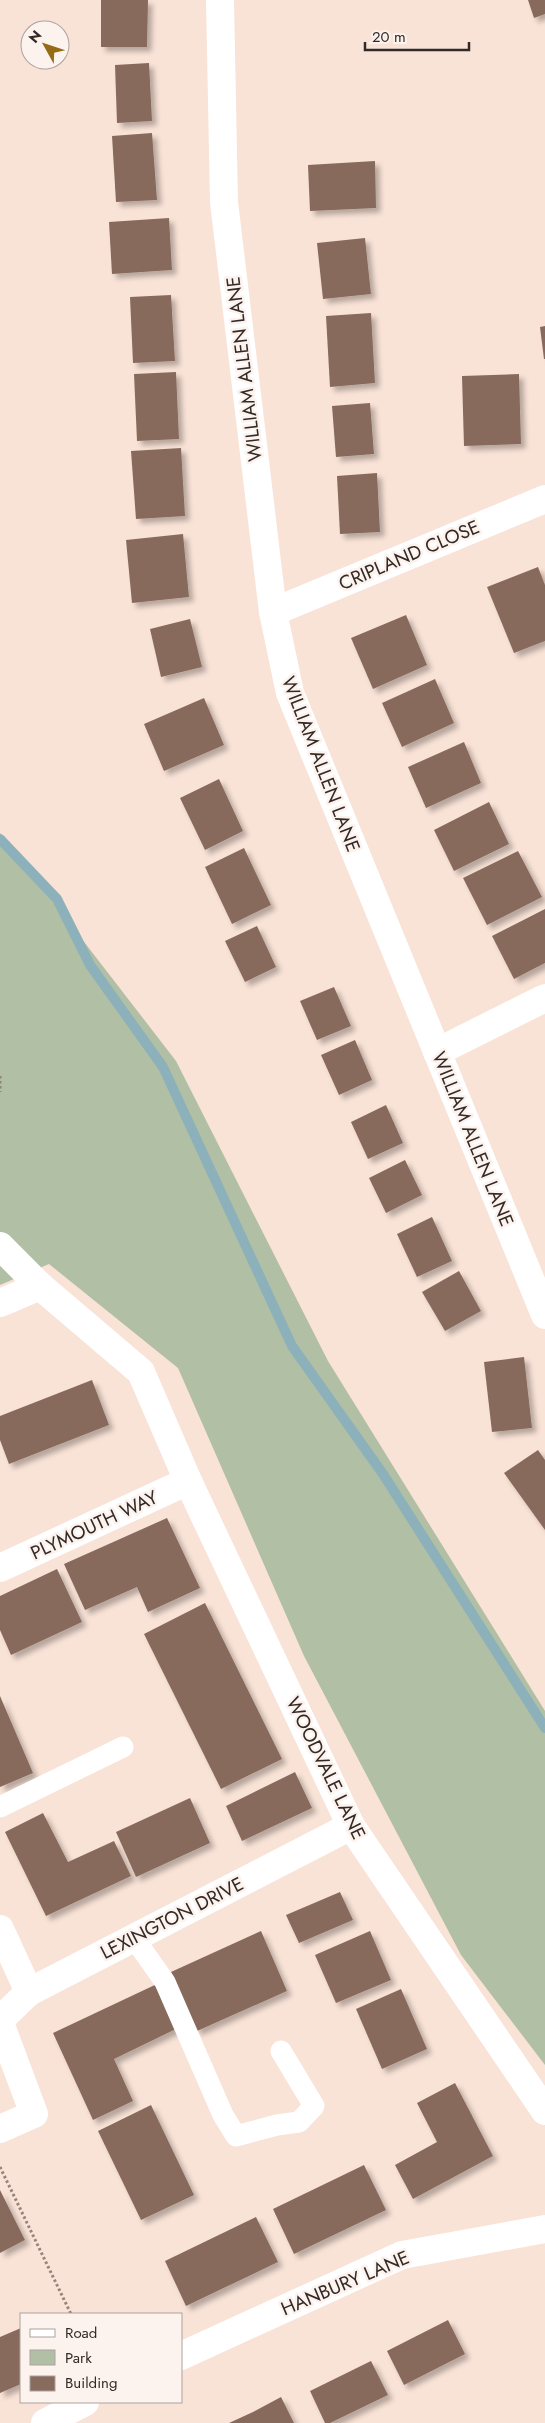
<svg xmlns="http://www.w3.org/2000/svg" width="545" height="2423" viewBox="0 0 545 2423" font-family="Jost,sans-serif">
<style>
.green{fill:#b1bfa5}
.lines{fill:none;stroke-linecap:round;stroke-linejoin:round}
.stream{stroke:#8db1ba;stroke-width:10}
.building{fill:#876b5c;filter:url(#shadow)}
.path{stroke:#94847c;stroke-width:3;stroke-dasharray:2.5 2.5;stroke-linecap:butt}
.lane{stroke:#fff;stroke-width:21}
.street{stroke:#fff;stroke-width:28}
.labels{text-anchor:middle;dominant-baseline:central;stroke-width:5;stroke-linejoin:round;paint-order:stroke}
.street-label{font-size:19px;fill:#332a26;stroke:#fcf2ee}
</style>
<defs>
<filter id="shadow"><feDropShadow dx="4.5" dy="4.5" stdDeviation="2.5" flood-color="#0004"/></filter>
</defs>
<rect width="100%" height="100%" fill="#f9e2d6"/>
<polygon class="green" points="0,833 176,1061 328,1361 545,1711 545,2065 461,1955 304,1656 178,1368 49,1264 0,1285"/>
<g class="lines">
<polyline class="stream" points="0,839 57,899 90,965 163,1067 292,1346 383,1474 545,1728"/>
</g>
<g class="building">
<polygon points="101,0 148,0 147,47 101,47"/>
<polygon points="528,0 545,0 545,14 534,18"/>
<polygon points="149,63 152,121 117,123 115,65"/>
<polygon points="152,133 157,200 116,202 112,136"/>
<polygon points="375,161 376,208 310,211 308,165"/>
<polygon points="169,218 172,270 112,274 109,222"/>
<polygon points="365,238 371,294 323,299 317,243"/>
<polygon points="171,295 175,361 133,363 130,297"/>
<polygon points="371,313 375,383 330,387 326,316"/>
<polygon points="545,326 545,359 544,359 540,327"/>
<polygon points="176,372 179,439 137,441 134,374"/>
<polygon points="519,374 521,444 464,446 462,376"/>
<polygon points="370,403 374,454 336,457 332,406"/>
<polygon points="181,448 185,516 136,519 131,451"/>
<polygon points="377,473 380,532 340,534 337,476"/>
<polygon points="183,534 189,597 132,603 126,540"/>
<polygon points="538,567 545,585 545,641 514,653 487,587"/>
<polygon points="406,615 427,665 373,689 351,638"/>
<polygon points="190,619 202,667 161,677 150,629"/>
<polygon points="435,679 454,723 402,747 382,703"/>
<polygon points="204,698 224,745 164,771 144,724"/>
<polygon points="464,742 481,783 426,808 408,767"/>
<polygon points="219,779 243,831 205,850 180,798"/>
<polygon points="489,802 509,844 454,871 434,830"/>
<polygon points="244,848 271,905 232,924 205,867"/>
<polygon points="518,851 542,897 487,925 463,878"/>
<polygon points="545,909 545,963 514,979 492,936"/>
<polygon points="257,926 276,967 245,982 225,941"/>
<polygon points="334,987 351,1026 317,1040 300,1001"/>
<polygon points="355,1040 372,1080 339,1095 321,1055"/>
<polygon points="386,1105 403,1143 368,1159 351,1122"/>
<polygon points="405,1160 422,1195 386,1213 369,1178"/>
<polygon points="432,1217 452,1261 417,1277 397,1234"/>
<polygon points="459,1271 481,1311 445,1331 422,1292"/>
<polygon points="524,1357 532,1428 492,1432 484,1362"/>
<polygon points="92,1380 109,1425 9,1464 0,1440 0,1416"/>
<polygon points="538,1450 545,1460 545,1530 504,1473"/>
<polygon points="167,1518 200,1588 148,1612 137,1587 85,1610 64,1564"/>
<polygon points="57,1569 82,1622 11,1655 0,1630 0,1596"/>
<polygon points="205,1603 282,1759 221,1789 144,1634"/>
<polygon points="0,1696 33,1773 0,1787"/>
<polygon points="295,1772 312,1808 242,1841 226,1806"/>
<polygon points="190,1798 210,1843 136,1877 116,1832"/>
<polygon points="43,1813 68,1862 114,1841 131,1876 46,1916 5,1832"/>
<polygon points="340,1892 353,1920 299,1943 286,1915"/>
<polygon points="261,1931 287,1991 197,2031 171,1972"/>
<polygon points="370,1931 391,1980 336,2003 315,1955"/>
<polygon points="159,1983 180,2027 114,2059 133,2101 93,2120 53,2033"/>
<polygon points="401,1989 427,2049 382,2069 356,2009"/>
<polygon points="455,2083 493,2156 413,2199 395,2165 437,2142 417,2103"/>
<polygon points="151,2105 194,2195 141,2220 98,2131"/>
<polygon points="364,2165 386,2210 294,2254 273,2209"/>
<polygon points="0,2190 25,2240 0,2253"/>
<polygon points="256,2217 278,2262 186,2306 165,2261"/>
<polygon points="448,2320 465,2354 404,2385 387,2351"/>
<polygon points="21,2328 21,2384 0,2393 0,2337"/>
<polygon points="371,2361 388,2395 330,2423 325,2423 310,2391"/>
<polygon points="281,2397 294,2423 229,2423 253,2412"/>
</g>
<g class="lines">
<g class="path">
<polyline points="0,1076 0,1092"/>
<polyline points="0,2167 71,2314"/>
</g>
<g class="lane">
<polyline points="0,1807 123,1747"/>
<polyline points="134,1938 165,1982 223,2115 236,2136 277,2125 299,2122 314,2106 281,2051"/>
</g>
<g class="street">
<polyline points="220,0 224,202 273,612 290,693 545,1315"/>
<polyline points="273,612 545,499"/>
<polyline points="437,1052 545,998"/>
<polyline points="0,1246 40,1286"/>
<polyline points="0,1303 40,1286 141,1372 188,1481 351,1826 545,2111"/>
<polyline points="0,1568 188,1481"/>
<polyline points="0,1929 29,1992"/>
<polyline points="0,2020 29,1992 351,1826"/>
<polyline points="0,2023 34,2114 0,2129"/>
<polyline points="181,2356 402,2255 545,2229"/>
<polyline points="45,2423 85,2402"/>
</g>
</g>
<g class="labels">
<g class="street-label">
<text transform="translate(244 369) rotate(-97)">WILLIAM ALLEN LANE</text>
<text transform="translate(409 555) rotate(-23)">CRIPLAND CLOSE</text>
<text transform="translate(321 764) rotate(69)">WILLIAM ALLEN LANE</text>
<text transform="translate(473 1139) rotate(68)">WILLIAM ALLEN LANE</text>
<text transform="translate(94 1525) rotate(-25)">PLYMOUTH WAY</text>
<text transform="translate(326 1768) rotate(64)">WOODVALE LANE</text>
<text transform="translate(172 1918) rotate(-27)">LEXINGTON DRIVE</text>
<text transform="translate(345 2283) rotate(-23)">HANBURY LANE</text>
</g>
</g>
<rect x="20" y="2313" width="162" height="90" fill="#fcf2ee" stroke="#aca29e"/>
<rect x="30" y="2329" width="25" height="8" fill="#ffffff" stroke="#aca29e"/>
<text x="65" y="2338" font-size="15" fill="#332a26">Road</text>
<rect x="30" y="2350" width="25" height="15" fill="#b1bfa5" stroke="#aca29e"/>
<text x="65" y="2363" font-size="15" fill="#332a26">Park</text>
<rect x="30" y="2376" width="25" height="15" fill="#876b5c" stroke="#aca29e"/>
<text x="65" y="2388" font-size="15" fill="#332a26">Building</text>
<g transform="translate(45 45) rotate(310)"><circle r="24" fill="#fcf2ee" stroke="#aca29e"/>
<path d="M0-4L9 19L0 12L-9 19Z" fill="#946c16"/>
<text y="-8" font-size="14" font-weight="bold" text-anchor="middle" fill="#332a26">N</text>
</g>
<path d="M365 42v8h104v-8" fill="none" stroke="#332a26" stroke-width="2.5"/>
<text x="372" y="42" font-size="15" fill="#332a26" stroke="#fcf2ee" stroke-width="4" paint-order="stroke">20 m</text>
</svg>
